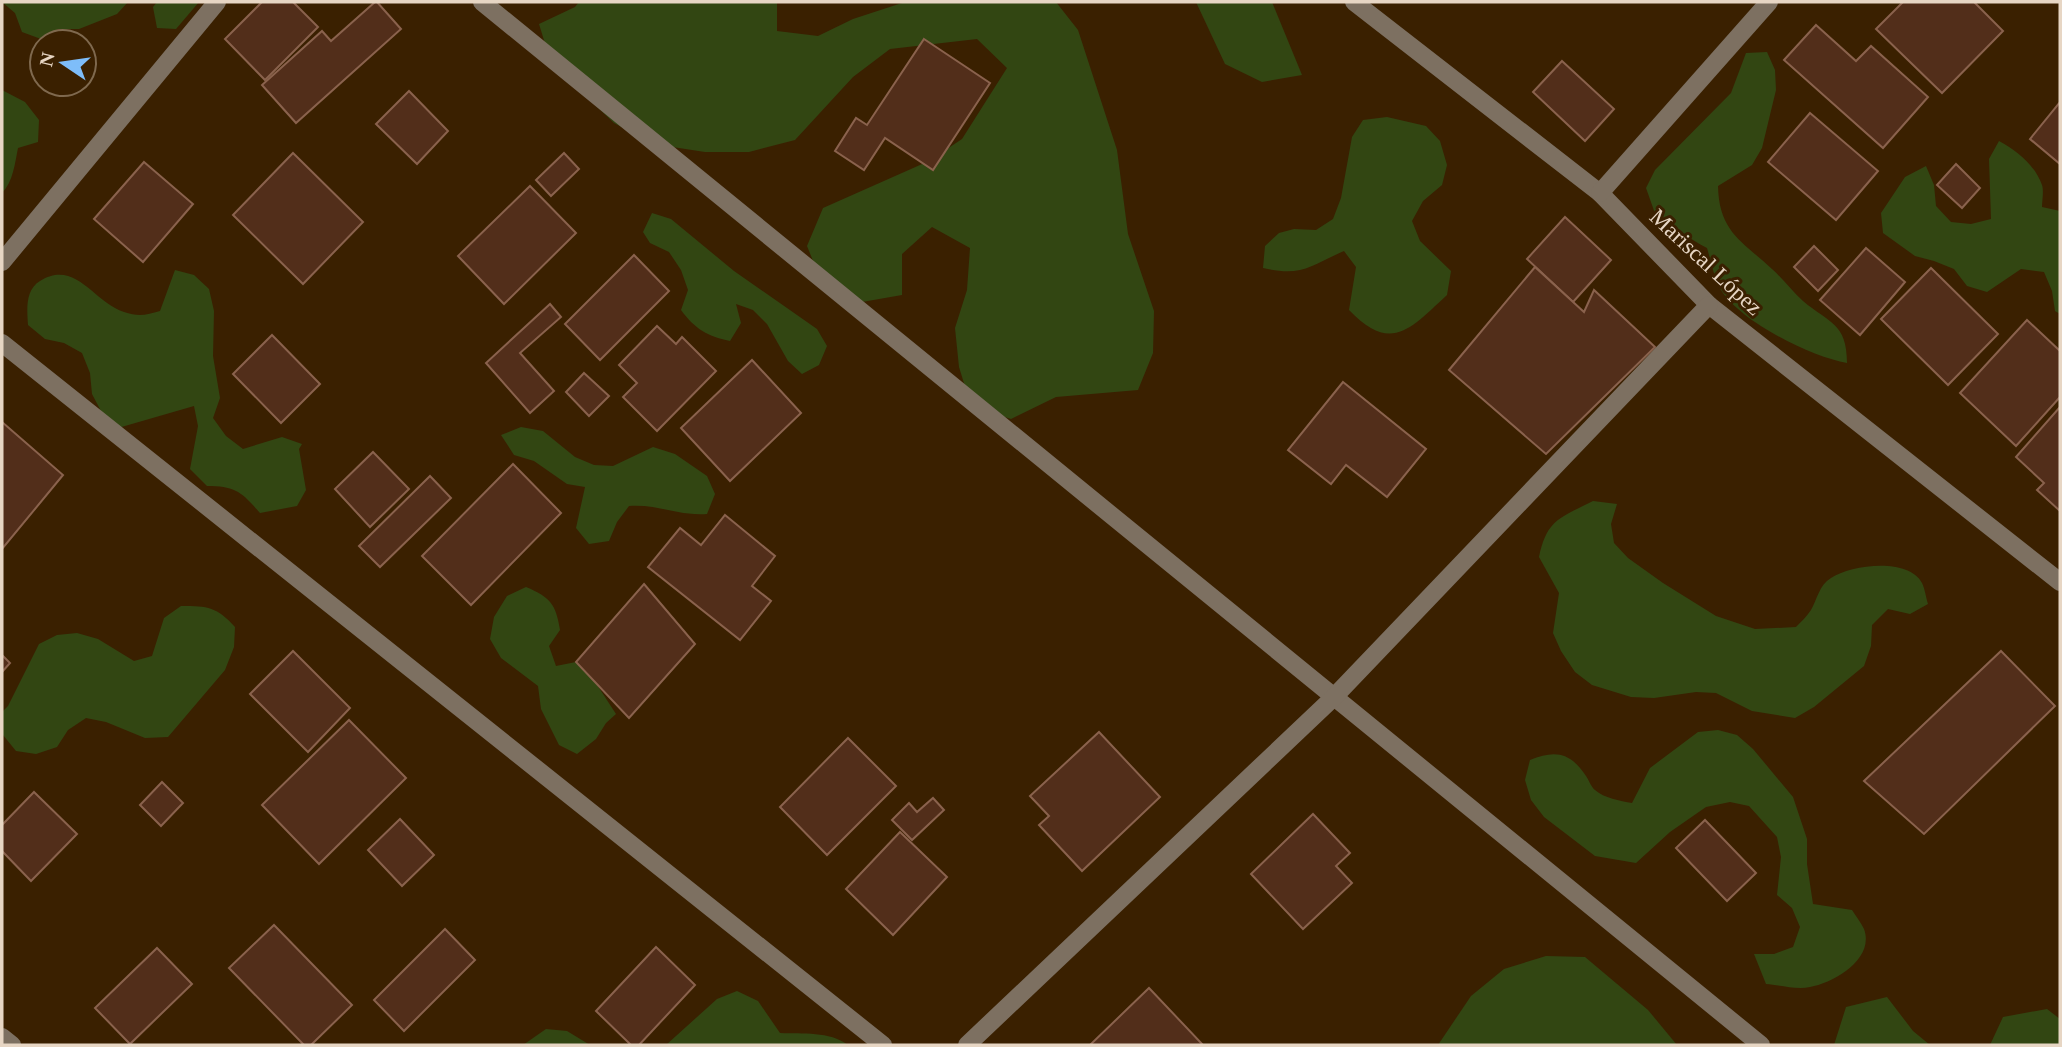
<svg xmlns="http://www.w3.org/2000/svg" width="2062" height="1047" viewBox="0 0 2062 1047" font-family="Georgia,serif">
<style>
.green{fill:#324612}
.building{fill:#522e1a;stroke:#8a624d;stroke-width:2}
.lines{fill:none;stroke-linecap:round;stroke-linejoin:round}
.minor{stroke:#7d7061;stroke-width:18}
.labels{text-anchor:middle;dominant-baseline:central;stroke-width:6;stroke-linejoin:round;paint-order:stroke}
.street-label{font-size:23px;fill:#e7d6c4;stroke:#3a2000}
</style>
<rect width="100%" height="100%" fill="#3a2000"/>
<g class="green">
<polygon points="2,2 128,2 117,14 79,29 58,29 41,39 22,32 15,13"/>
<polygon points="157,2 199,2 176,29 157,28 153,7"/>
<polygon points="579,2 777,2 777,31 818,36 853,19 905,2 1056,2 1078,30 1117,150 1128,234 1154,311 1153,353 1138,390 1056,397 1011,419 971,406 959,367 955,328 967,290 970,248 932,227 902,254 902,295 862,302 822,283 807,246 823,208 929,161 962,139 1007,68 977,39 890,49 853,77 795,140 749,152 705,152 653,144 614,123 551,63 539,24 575,7"/>
<polygon points="1196,2 1272,2 1302,75 1262,82 1225,64"/>
<path d="M1767 52 1775 70 1776 90 1762 148 1752 165 1718 186C1719 232 1742 241 1772 269 1783 279 1792 291 1803 301 1829 323 1847 323 1847 363 1811 357 1740 321 1721 290 1714 278 1711 261 1707 248 1689 239 1676 227 1657 219L1646 188 1655 170 1731 93 1746 53Z"/>
<path d="M2 90 25 102 39 120 38 142 18 148C15 163 13 182 2 193Z"/>
<path d="M1387 117 1426 126 1440 141 1447 165 1442 185 1423 201 1412 221 1420 241 1451 271 1447 295C1410 329 1391 354 1349 310L1356 267 1344 251C1310 266 1302 277 1263 268L1265 246 1279 233 1294 229 1316 230 1333 219 1341 198 1352 137 1363 120Z"/>
<path d="M1999 141C2017 151 2035 165 2042 185 2044 191 2042 201 2042 207L2060 211V314L2055 311 2052 291 2044 272 2021 269 1987 292 1967 286 1954 269 1934 261 1915 256 1883 233 1881 213 1905 177 1926 166 1934 185 1936 206 1951 222 1971 224 1991 219 1989 159Z"/>
<path d="M652 213 671 219 734 271 817 329 827 346 819 365 802 374 788 361 767 324 753 310 736 304 741 323 730 341C707 336 695 329 681 310L688 290 681 270 669 252 650 243 643 232Z"/>
<path d="M175 270 194 275 209 289 214 311 213 356 220 398 213 418 226 436 243 449 282 437 302 444 299 449 306 490 297 506 260 513C242 492 235 486 207 486L190 469 198 426 194 406 118 428 102 413 92 394 90 373 82 353 64 343 45 339 28 325C27 310 25 290 40 281 76 259 93 302 124 312 138 317 147 315 160 311Z"/>
<path d="M521 427 543 431 575 457 594 465 613 466 653 447 675 454 707 476 715 494 707 514C677 516 659 504 629 506L617 522 609 541 589 544 576 528 585 487 567 484 534 461 514 455 501 435Z"/>
<path d="M1593 501 1617 504 1611 524 1614 543 1628 558 1663 583 1716 616 1755 629 1796 627C1801 622 1807 616 1811 610 1817 600 1819 585 1831 578 1851 565 1908 557 1922 583 1925 589 1926 598 1928 604L1910 614 1888 609 1872 625 1871 646 1864 666 1814 707 1795 718 1752 711 1716 693 1696 692 1654 698 1631 697 1592 685 1575 672 1561 651 1553 633 1559 593 1539 557C1547 519 1560 518 1593 501Z"/>
<path d="M526 587C550 597 556 604 560 630L549 646 556 666 576 662 590 674 616 714 606 723 596 739 577 754 559 745 541 709 538 686 501 658 490 639 494 617 507 596Z"/>
<path d="M181 606C208 606 217 607 235 627L234 647 225 670 168 737 145 738 106 722 86 718 68 730 57 747 36 754 16 751 3 735 2 712 8 706 39 644 57 635 77 633 98 639 134 661 152 656 164 618Z"/>
<path d="M1718 730 1737 735 1753 749 1793 797 1807 839V864L1813 904 1852 910C1856 916 1861 923 1864 929 1875 959 1834 983 1810 987 1797 990 1779 985 1766 984L1754 954H1774L1793 947 1800 927 1792 908 1777 895 1781 857 1777 837 1749 806 1730 802 1706 807 1670 832 1636 863 1595 856 1544 817 1531 800 1525 780 1530 760C1555 750 1570 752 1586 776 1589 780 1591 787 1595 790 1604 798 1620 801 1632 803L1650 768 1698 732Z"/>
<polygon points="1546,956 1585,957 1648,1010 1677,1045 1438,1045 1471,996 1504,969"/>
<path d="M737 991 758 1001 780 1033C803 1034 829 1031 848 1045H666L717 999Z"/>
<polygon points="1887,997 1913,1031 1930,1045 1834,1045 1846,1007"/>
<polygon points="2047,1009 2060,1019 2060,1045 1990,1045 2003,1017"/>
<polygon points="546,1029 567,1031 590,1045 523,1045"/>
</g>
<g class="building">
<polygon points="262,2 293,2 318,27 265,80 225,39"/>
<polygon points="375,2 377,2 401,29 296,123 262,85 322,31 331,41"/>
<polygon points="1903,2 1974,2 2003,31 1942,93 1876,29"/>
<polygon points="1816,25 1856,61 1871,46 1928,97 1883,148 1784,60"/>
<polygon points="924,39 990,83 933,170 885,138 864,170 835,151 856,118 867,125"/>
<polygon points="1562,61 1614,109 1585,141 1533,92"/>
<polygon points="409,91 448,131 417,164 376,124"/>
<polygon points="2060,102 2060,164 2030,139"/>
<polygon points="1810,113 1878,171 1836,220 1768,162"/>
<polygon points="293,153 363,222 303,284 233,215"/>
<polygon points="564,153 579,169 551,196 536,180"/>
<polygon points="144,162 193,204 143,262 94,219"/>
<polygon points="1956,164 1980,188 1962,208 1937,185"/>
<polygon points="530,186 576,233 504,304 458,256"/>
<polygon points="1565,217 1611,260 1573,302 1527,259"/>
<polygon points="1814,246 1838,270 1818,291 1794,267"/>
<polygon points="1866,248 1905,282 1860,335 1820,300"/>
<polygon points="634,255 669,291 600,360 565,324"/>
<polygon points="1535,267 1584,312 1594,290 1655,347 1546,454 1449,370"/>
<polygon points="1931,268 1998,334 1948,385 1881,319"/>
<polygon points="550,304 561,317 520,353 554,391 530,413 486,363"/>
<polygon points="2027,320 2060,351 2060,397 2016,446 1960,393"/>
<polygon points="657,326 676,344 682,337 716,371 657,431 623,397 637,383 619,365"/>
<polygon points="272,335 320,384 281,423 233,374"/>
<polygon points="752,360 801,413 730,481 681,428"/>
<polygon points="584,373 609,396 589,416 566,392"/>
<polygon points="1343,382 1426,449 1387,497 1346,465 1331,484 1288,450"/>
<polygon points="2060,407 2060,511 2037,490 2044,483 2016,457"/>
<polygon points="2,422 63,475 2,549"/>
<polygon points="373,452 409,489 370,527 335,489"/>
<polygon points="513,464 561,513 471,605 422,556"/>
<polygon points="430,476 451,498 380,567 359,546"/>
<polygon points="725,515 775,556 752,586 771,601 740,640 648,567 680,528 701,545"/>
<polygon points="644,584 695,644 629,718 576,662"/>
<polygon points="293,651 350,708 308,752 250,694"/>
<polygon points="2001,651 2055,706 1924,834 1864,781"/>
<polygon points="2,655 10,663 2,672"/>
<polygon points="349,720 406,778 319,864 262,805"/>
<polygon points="1099,732 1160,797 1082,871 1039,825 1049,816 1030,796"/>
<polygon points="848,738 896,786 827,855 780,807"/>
<polygon points="162,782 183,803 161,826 140,805"/>
<polygon points="34,792 77,834 31,881 2,851 2,825"/>
<polygon points="933,798 944,810 912,840 892,820 909,803 917,812"/>
<polygon points="1313,814 1350,853 1336,866 1352,883 1303,929 1251,874"/>
<polygon points="400,819 434,855 402,886 368,850"/>
<polygon points="1705,820 1756,873 1727,901 1676,848"/>
<polygon points="900,832 947,877 893,935 846,889"/>
<polygon points="274,925 352,1005 311,1045 304,1045 229,968"/>
<polygon points="445,929 475,960 404,1031 374,1000"/>
<polygon points="656,947 695,985 639,1045 631,1045 596,1011"/>
<polygon points="157,948 192,984 130,1044 95,1008"/>
<polygon points="1149,988 1203,1045 1090,1045"/>
</g>
<g class="lines">
<g class="minor">
<polyline points="482,2 1761,1045"/>
<polyline points="1354,2 1600,193 1709,305 2060,582"/>
<polyline points="1600,193 1769,2"/>
<polyline points="2,262 217,2"/>
<polyline points="2,343 883,1045"/>
<polyline points="2,1037 12,1045"/>
<polyline points="967,1045 1334,697 1709,305"/>
</g>
</g>
<g class="labels">
<g class="street-label">
<text transform="translate(1706 262) rotate(43)">Mariscal López</text>
</g>
</g>
<rect width="2062" height="1047" fill="none" stroke="#e7d6c4" stroke-width="7"/>
<g transform="translate(63 63) rotate(283)"><circle r="33" fill="#3a2000" stroke="#7f694e" stroke-width="2"/>
<path d="M0-5L12 26L0 18L-12 26Z" fill="#7ebdf9"/>
<text y="-10" font-size="19" font-weight="bold" text-anchor="middle" fill="#e7d6c4">N</text>
</g>
</svg>
